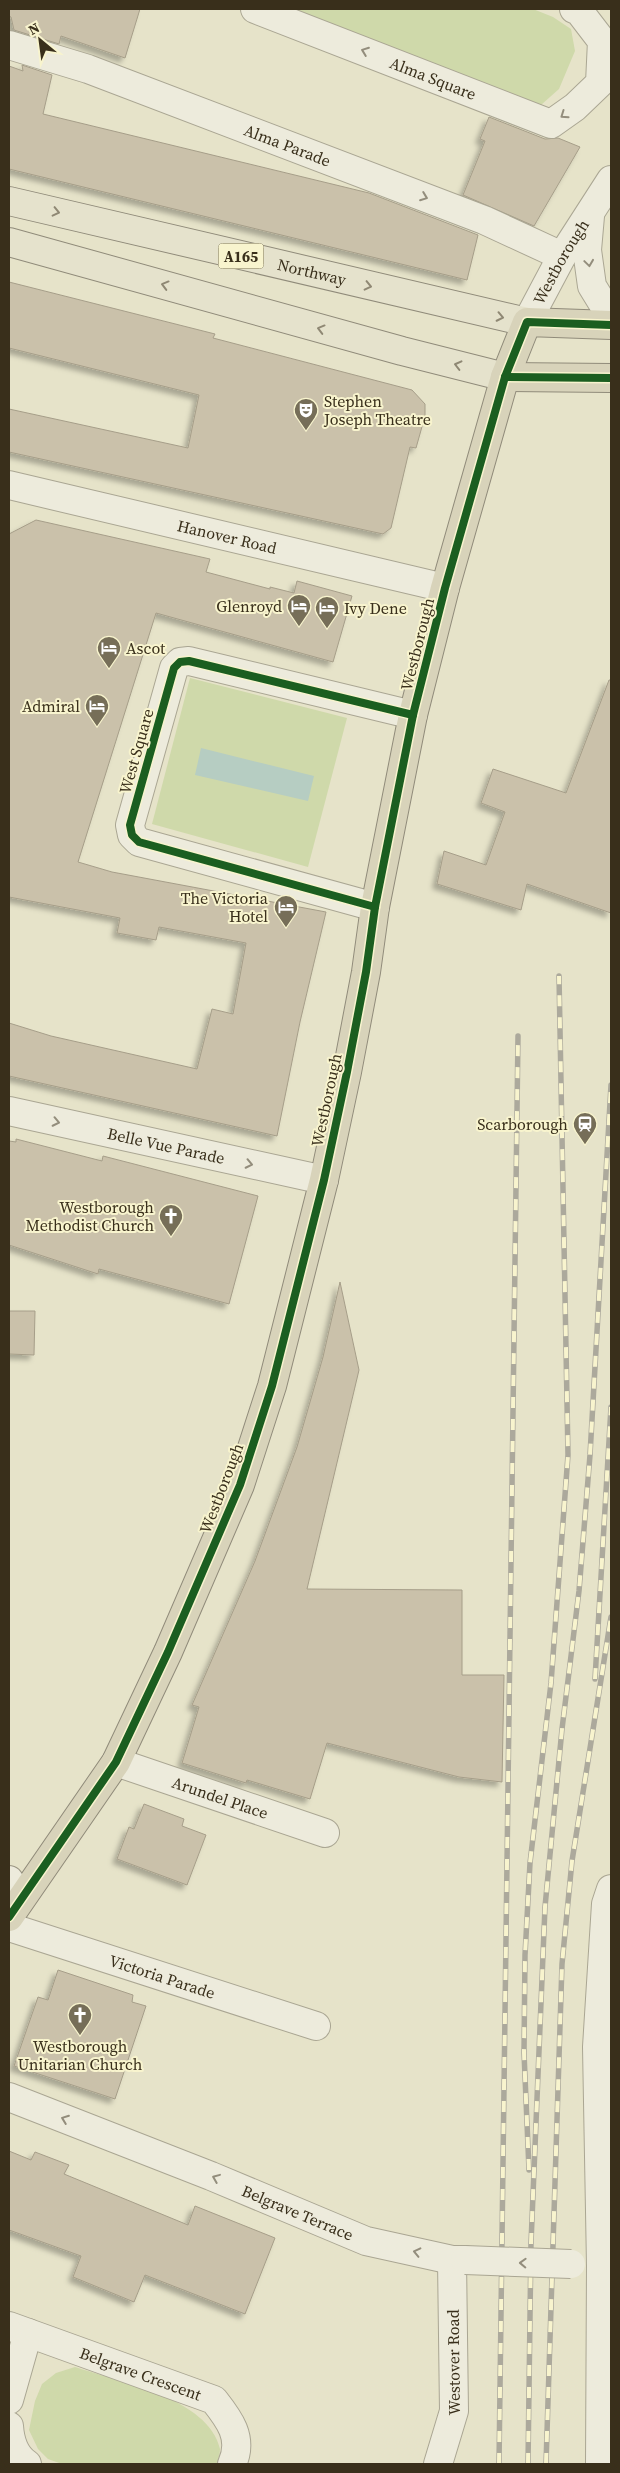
<svg xmlns="http://www.w3.org/2000/svg" width="620" height="2473" viewBox="0 0 620 2473" font-family="'Source Serif 4',serif">
<style>
.green{fill:#cfd9aa}
.water{fill:#b6cdc2}
.building{fill:#cac1aa;stroke:#a69e89;filter:url(#shadow)}
.lines{fill:none;stroke-linecap:round;stroke-linejoin:round}
.street-casing{stroke:#aaa693;stroke-width:30}
.secondary-casing{stroke:#9a9583;stroke-width:30}
.primary-casing{stroke:#908b7a;stroke-width:30}
.highway-casing{stroke:#908b7a;stroke-width:30}
.street{stroke:#edebdc;stroke-width:28}
.secondary{stroke:#edebdc;stroke-width:28}
.primary{stroke:#e5e2cc;stroke-width:28}
.highway{stroke:#d8d3ba;stroke-width:28}
.rail-casing{stroke:#aca99c;stroke-width:5.5}
.rail{stroke:#f8f4ce;stroke-width:4;stroke-dasharray:11;stroke-linecap:butt}
.street-bridge-casing{stroke:#aaa693;stroke-width:30;stroke-linecap:butt}
.street-bridge{stroke:#edebdc;stroke-width:28}
.cycleway-casing{stroke:#f8f4ce;stroke-width:11}
.cycleway{stroke:#1b5e20;stroke-width:8}
.oneway{stroke:#938d7c}
.oneway2{stroke:#8f8874}
.labels{text-anchor:middle;dominant-baseline:central;stroke-width:4;stroke-linejoin:round;paint-order:stroke}
.shield{fill:#f8f4ce;stroke:#726a51;stroke-width:1}
.shield-label{font-size:15px;font-weight:bold;fill:#392f1b}
.street-label{font-size:16px;fill:#392f1b;stroke:#f8f4ce}
.poi-label{font-size:16px;fill:#392f1b;stroke:#f8f4ce;text-anchor:end}
</style>
<defs>
<filter id="shadow"><feDropShadow dx="-4.5" dy="4.5" stdDeviation="2.5" flood-color="#0004"/></filter>
</defs>
<rect width="100%" height="100%" fill="#e6e3c9"/>
<g class="green">
<polygon points="286,9 533,9 553,17 571,29 575,51 559,89 541,105 511,101"/>
<polygon points="190,678 347,718 308,867 152,824"/>
<path d="M75 2367C117 2381 209 2398 220 2449 220 2454 218 2460 217 2464H62L48 2459 38 2449 29 2430 35 2401 42 2384 56 2373Z"/>
</g>
<polygon class="water" points="201,748 314,776 308,801 195,775"/>
<g class="building">
<polygon points="9,9 140,9 125,58 61,36 59,44 14,30 11,17 9,16"/>
<polygon points="22,65 52,75 43,114 369,193 478,235 467,280 9,169 9,66 23,71"/>
<polygon points="489,117 545,139 558,138 580,147 534,226 463,195 485,141 480,139"/>
<polygon points="9,282 215,334 213,338 412,390 425,404 425,416 416,448 410,447 391,528 383,534 9,452 9,409 188,448 199,395 9,348"/>
<polygon points="36,520 210,559 206,572 270,589 270,587 294,593 297,581 352,596 333,662 156,613 78,862 112,872 326,912 300,1022 277,1136 9,1076 9,1023 51,1036 197,1069 212,1009 233,1014 246,943 159,927 156,940 117,933 120,918 9,897 9,534"/>
<polygon points="609,680 611,680 611,913 527,884 521,910 437,884 444,851 486,865 505,812 481,803 493,769 566,793"/>
<polygon points="16,1139 102,1161 103,1156 258,1196 229,1304 99,1269 98,1274 9,1245 9,1141 16,1142"/>
<polygon points="340,1282 359,1370 307,1589 462,1590 462,1675 504,1675 502,1782 459,1777 327,1743 310,1799 247,1780 246,1783 182,1763 199,1707 192,1705 255,1561 297,1447 323,1357"/>
<polygon points="9,1311 35,1311 34,1355 9,1354"/>
<polygon points="144,1804 184,1819 182,1826 206,1835 187,1885 117,1859 129,1827 134,1829"/>
<polygon points="58,1970 133,1995 132,2002 146,2006 115,2099 14,2066 38,1997 48,2000"/>
<polygon points="9,2151 31,2160 35,2152 69,2165 64,2174 188,2225 195,2206 275,2238 245,2314 145,2275 134,2302 73,2277 81,2256 9,2230"/>
</g>
<g class="lines">
<g class="street-casing">
<g id="street">
<path id="s1" d="M255 9 551 124 575 107 600 83 602 41 579 11 574 9"/>
<path id="s2" d="M9 45 88 69 484 220 562 256"/>
<polyline points="590,216 587,250 592,286 611,317"/>
<path id="s3" d="M527 322 562 256 611 180"/>
<path id="s4" d="M9 485 445 588"/>
<polyline points="375,907 139,842 132,835 130,825 174,668 180,662 189,661 413,715"/>
<path id="s5" d="M9 1111 324 1180"/>
<path id="s6" d="M116 1762 325 1833"/>
<path id="s7" d="M9 1927 316 2026"/>
<path id="s8" d="M9 2097 211 2176 366 2241 452 2260H465"/>
<path id="s9" d="M9 2326 214 2400C229 2419 244 2438 232 2464"/>
<polyline points="9,2400 28,2333"/>
<path d="M9 2426C10 2441 15 2456 27 2464"/>
<path id="s10" d="M438 2464 454 2411 452 2260"/>
<polyline points="600,2464 601,2266 597,2047 606,1904 611,1889"/>
</g>
</g>
<g class="secondary-casing">
<polyline id="secondary" points="9,1880 21,1897"/>
</g>
<g class="primary-casing">
<g id="primary">
<path id="s11" d="M9 201 527 322"/>
<polyline points="9,242 402,351 505,377"/>
</g>
</g>
<g class="highway-casing">
<g id="highway">
<polyline points="505,377 611,378"/>
<polyline points="9,1917 116,1762 168,1652 240,1485 272,1386 324,1180 347,1072 366,972 375,907 413,715 445,588 505,377 527,322 611,325"/>
</g>
</g>
<use href="#street" class="street"/>
<use href="#secondary" class="secondary"/>
<use href="#primary" class="primary"/>
<use href="#highway" class="highway"/>
<g class="rail-casing">
<g id="rail">
<polyline points="595,1679 611,1407"/>
<polyline points="529,2170 524,2053 525,1955 530,1863 551,1683 568,1455 559,976"/>
<polyline points="499,2464 518,1036"/>
<polyline points="528,2464 531,2243 545,1907 562,1729 579,1591 590,1455 611,1085"/>
<polyline points="546,2464 562,1964 572,1861 611,1617"/>
</g>
</g>
<use href="#rail" class="rail"/>
<g class="street-bridge-casing">
<polyline id="street-bridge" points="465,2260 571,2264"/>
</g>
<use href="#street-bridge" class="street-bridge"/>
<g class="cycleway-casing">
<g id="cycleway">
<polyline points="505,377 611,378"/>
<polyline points="375,907 139,842 132,835 130,825 174,668 180,662 189,661 413,715"/>
<polyline points="9,1917 116,1762 168,1652 240,1485 272,1386 324,1180 347,1072 366,972 375,907 413,715 445,588 505,377 527,322 611,325"/>
</g>
</g>
<use href="#cycleway" class="cycleway"/>
</g>
<defs><path id="oneway-chevron" d="M-2-3.5L2.5 0L-2 3.5" fill="none" stroke-width="1.6" stroke-linecap="round" stroke-linejoin="round" transform="scale(1.25)"/></defs>
<g class="oneway">
<use href="#oneway-chevron" transform="translate(365 51) rotate(-159)"/>
<use href="#oneway-chevron" transform="translate(564 115) rotate(145)"/>
<use href="#oneway-chevron" transform="translate(424 197) rotate(21)"/>
<use href="#oneway-chevron" transform="translate(589 263) rotate(82)"/>
<use href="#oneway-chevron" transform="translate(56 1122) rotate(12)"/>
<use href="#oneway-chevron" transform="translate(249 1164) rotate(12)"/>
<use href="#oneway-chevron" transform="translate(65 2119) rotate(-159)"/>
<use href="#oneway-chevron" transform="translate(216 2178) rotate(-158)"/>
<use href="#oneway-chevron" transform="translate(417 2252) rotate(-167)"/>
<use href="#oneway-chevron" transform="translate(523 2263) rotate(-178)"/>
</g>
<g class="oneway2">
<use href="#oneway-chevron" transform="translate(56 212) rotate(13)"/>
<use href="#oneway-chevron" transform="translate(165 285) rotate(-165)"/>
<use href="#oneway-chevron" transform="translate(368 286) rotate(13)"/>
<use href="#oneway-chevron" transform="translate(500 317) rotate(12)"/>
<use href="#oneway-chevron" transform="translate(321 329) rotate(-165)"/>
<use href="#oneway-chevron" transform="translate(458 365) rotate(-166)"/>
</g>
<defs>
<g id="theatre-pin" transform="scale(1.25)"><path d="M0 17L-7.5 6A9.5 9.5 0 1 1 7.5 6Z" fill="#766e58" stroke="#f8f4ce"/><path d="M-5-5.5Q0-4 5-5.5V0Q5 5 0 6Q-5 5-5 0ZM-3.3-2.5H-1v1.5H-3.3ZM1-2.5H3.3v1.5H1ZM-2.8 1Q0 5.5 2.8 1Z" fill="#fff"/></g>
<g id="hotel-pin" transform="scale(1.25)"><path d="M0 17L-7.5 6A9.5 9.5 0 1 1 7.5 6Z" fill="#766e58" stroke="#f8f4ce"/><path d="M-6-4.5h1.5V1H6V5H4.5V3h-9V5H-6ZM-4 0a1.8 1.8 0 1 1 3.6 0ZM.5 0V-2.5h3Q6-2.5 6 0Z" fill="#fff"/></g>
<g id="station-pin" transform="scale(1.25)"><path d="M0 17L-7.5 6A9.5 9.5 0 1 1 7.5 6Z" fill="#766e58" stroke="#f8f4ce"/><path d="M-3-6H3Q5-6 5-4V2Q5 4 3 4L4.5 6H3L1.5 4h-3L-3 6H-4.5L-3 4Q-5 4-5 2V-4Q-5-6-3-6ZM-3.5-4v3h7v-3ZM-3.5 1v1.5H-2V1ZM2 1v1.5H3.5V1Z" fill="#fff"/></g>
<g id="church-pin" transform="scale(1.25)"><path d="M0 17L-7.5 6A9.5 9.5 0 1 1 7.5 6Z" fill="#766e58" stroke="#f8f4ce"/><path d="M-1.2-6h2.4v3.5h3.3v2.4h-3.3V6h-2.4V-.1h-3.3v-2.4h3.3Z" fill="#fff"/></g>
</defs>
<g fill-rule="evenodd">
<use href="#theatre-pin" x="306" y="410"/>
<use href="#hotel-pin" x="299" y="606"/>
<use href="#hotel-pin" x="327" y="608"/>
<use href="#hotel-pin" x="109" y="648"/>
<use href="#hotel-pin" x="97" y="706"/>
<use href="#hotel-pin" x="286" y="907"/>
<use href="#station-pin" x="585" y="1124"/>
<use href="#church-pin" x="171" y="1216"/>
<use href="#church-pin" x="80" y="2015"/>
</g>
<g class="labels">
<rect class="shield" x="218.5" y="243.5" width="45" height="25" rx="4"/>
<g class="shield-label">
<text x="241" y="256">A165</text>
</g>
<g class="street-label">
<text stroke="none"><textPath href="#s1" startOffset="191">Alma Square</textPath></text>
<text stroke="none"><textPath href="#s2" startOffset="296">Alma Parade</textPath></text>
<text stroke="none"><textPath href="#s3" startOffset="69">Westborough</textPath></text>
<text stroke="none"><textPath href="#s11" startOffset="311">Northway</textPath></text>
<text stroke="none"><textPath href="#s4" startOffset="224">Hanover Road</textPath></text>
<text transform="translate(417 644) rotate(-76)">Westborough</text>
<text transform="translate(136 751) rotate(-74)">West Square</text>
<text transform="translate(326 1100) rotate(-78)">Westborough</text>
<text stroke="none"><textPath href="#s5" startOffset="161">Belle Vue Parade</textPath></text>
<text transform="translate(221 1488) rotate(-69)">Westborough</text>
<text stroke="none"><textPath href="#s6" startOffset="110">Arundel Place</textPath></text>
<text stroke="none"><textPath href="#s7" startOffset="161">Victoria Parade</textPath></text>
<text stroke="none"><textPath href="#s8" startOffset="311">Belgrave Terrace</textPath></text>
<text stroke="none"><textPath href="#s10" startOffset="104">Westover Road</textPath></text>
<text stroke="none"><textPath href="#s9" startOffset="140">Belgrave Crescent</textPath></text>
</g>
<g class="poi-label">
<text x="324" y="401" text-anchor="start">Stephen<tspan x="324" dy="18">Joseph Theatre</tspan></text>
<text x="282" y="606">Glenroyd</text>
<text x="344" y="608" text-anchor="start">Ivy Dene</text>
<text x="126" y="648" text-anchor="start">Ascot</text>
<text x="80" y="706">Admiral</text>
<text x="268" y="898">The Victoria<tspan x="268" dy="18">Hotel</tspan></text>
<text x="568" y="1124">Scarborough</text>
<text x="154" y="1207">Westborough<tspan x="154" dy="18">Methodist Church</tspan></text>
<text x="80" y="2046" text-anchor="middle">Westborough<tspan x="80" dy="18">Unitarian Church</tspan></text>
</g>
</g>
<rect width="620" height="2473" fill="none" stroke="#392f1b" stroke-width="20"/>
<g transform="translate(40 40) rotate(331)" stroke="#f8f4ce" stroke-width="4" paint-order="stroke">
<path d="M0-4L9 19L0 12L-9 19Z" fill="#392f1b"/>
<text y="-8" font-size="14" font-weight="bold" text-anchor="middle" fill="#392f1b">N</text>
</g>
</svg>
